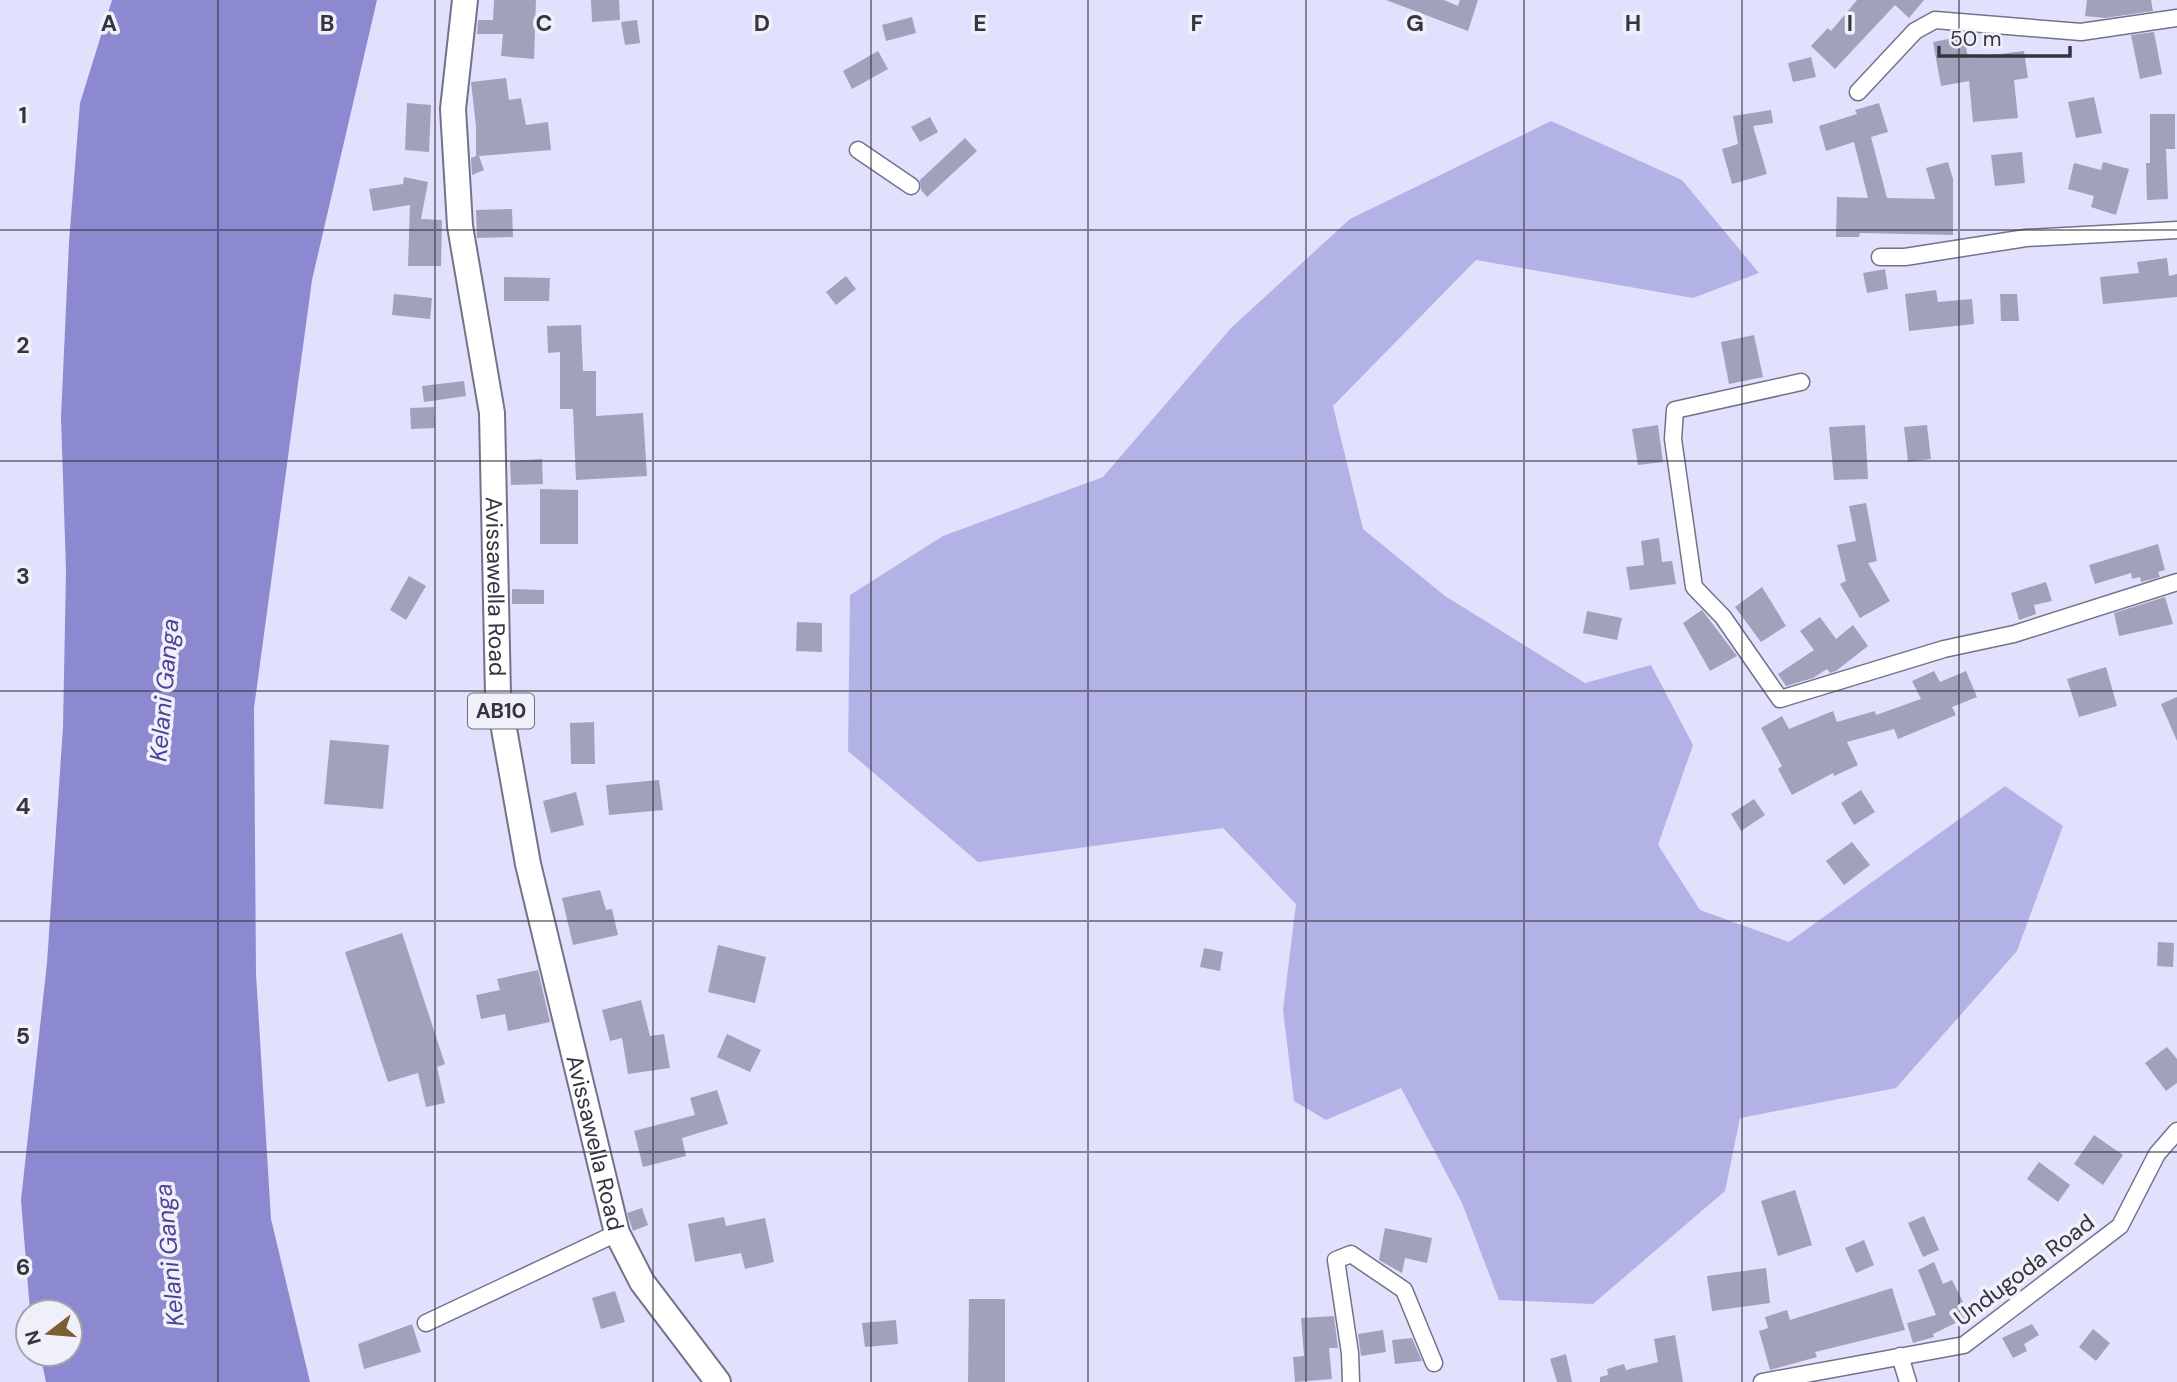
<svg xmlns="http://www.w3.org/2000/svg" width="2177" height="1382" viewBox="0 0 2177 1382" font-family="'DM Sans',sans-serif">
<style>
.green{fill:#b3b2e7}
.water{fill:#8d89d0}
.building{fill:#a2a1bc}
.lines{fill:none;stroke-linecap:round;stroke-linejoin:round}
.minor-casing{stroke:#72728b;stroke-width:19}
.primary-casing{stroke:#72728b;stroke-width:28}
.minor{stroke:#fff;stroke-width:16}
.primary{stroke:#fff;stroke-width:24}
.grid{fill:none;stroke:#353540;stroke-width:2;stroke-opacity:0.55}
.labels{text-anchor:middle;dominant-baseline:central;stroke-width:7;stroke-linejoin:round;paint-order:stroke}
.shield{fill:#f0f0fb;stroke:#6d6d78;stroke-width:2}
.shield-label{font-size:21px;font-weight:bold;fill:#353540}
.street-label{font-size:23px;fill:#353540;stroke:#f0f0fb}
.water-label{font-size:24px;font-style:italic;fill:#4e4297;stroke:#f0f0fb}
.grid-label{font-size:23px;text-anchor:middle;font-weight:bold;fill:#353540;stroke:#f0f0fb;stroke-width:7;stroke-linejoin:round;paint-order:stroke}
</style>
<rect width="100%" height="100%" fill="#e1e1fd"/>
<polygon class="green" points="1551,121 1682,180 1759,273 1693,298 1476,260 1333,406 1363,529 1445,596 1585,683 1651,665 1693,745 1658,845 1700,910 1789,942 2005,786 2063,826 2017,951 1896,1088 1740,1118 1725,1191 1593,1304 1499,1300 1462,1203 1401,1088 1326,1120 1294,1101 1283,1010 1296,904 1223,828 978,862 848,751 850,595 943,536 1103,477 1231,328 1350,219"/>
<polygon class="water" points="112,0 377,0 312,280 254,708 256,974 271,1219 310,1382 46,1382 40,1354 70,1354 70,1312 30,1311 21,1200 47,963 63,727 66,571 61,417 69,242 80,103"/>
<g class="building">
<polygon points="494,0 536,0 534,59 501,56 503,34 477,34 478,20 493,20"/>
<polygon points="591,0 619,0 620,20 592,22"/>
<polygon points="1386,0 1444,0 1458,6 1460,0 1478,0 1468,31"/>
<polygon points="1857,0 1924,0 1909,18 1895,5 1835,69 1811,46 1828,28 1831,31"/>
<polygon points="2087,0 2151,0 2153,11 2105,18 2085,16"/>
<polygon points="912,17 916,33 886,41 882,25"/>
<polygon points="637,20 640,43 625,45 621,22"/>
<polygon points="2154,32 2162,74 2140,79 2131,35"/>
<polygon points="1964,36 1968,58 2024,51 2028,78 2014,80 2018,118 1973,122 1969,81 1941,86 1933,42"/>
<polygon points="878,51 888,69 852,89 843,71"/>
<polygon points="1811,57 1816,77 1793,82 1788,63"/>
<polygon points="506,78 509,100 521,98 526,125 548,122 551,150 479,156 484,170 472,175 471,158 476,156 476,127 471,82"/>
<polygon points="2094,97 2102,133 2076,138 2068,102"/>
<polygon points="407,103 431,105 429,152 405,150"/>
<polygon points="1879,103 1888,132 1871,137 1887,198 1935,199 1926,168 1948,162 1953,179 1953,235 1860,233 1859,237 1836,237 1837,197 1868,198 1854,142 1826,151 1819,126 1857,114 1855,110"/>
<polygon points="1771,110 1773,123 1753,126 1767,174 1732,184 1722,149 1738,144 1733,116"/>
<polygon points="2150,114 2175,114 2175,149 2166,149 2168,199 2147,200 2146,163 2150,163"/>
<polygon points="930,117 938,132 920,142 911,127"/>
<polygon points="965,138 977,151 927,197 921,190 920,180"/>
<polygon points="2022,152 2025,183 1995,186 1991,155"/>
<polygon points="2103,162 2129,169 2116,215 2091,207 2094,196 2068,189 2074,163 2101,170"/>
<polygon points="404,177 428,182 421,219 442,220 441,266 408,266 410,205 373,211 369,189 403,184"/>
<polygon points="512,209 513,237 477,238 476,210"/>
<polygon points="2167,258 2169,276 2177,274 2177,297 2103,304 2100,277 2139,273 2137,262"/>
<polygon points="1885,269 1888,289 1867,293 1863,273"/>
<polygon points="846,276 856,289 836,305 826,292"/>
<polygon points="504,277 550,278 549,301 504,301"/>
<polygon points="1936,290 1938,302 1972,299 1974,324 1909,331 1905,294"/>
<polygon points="394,294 432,298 430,319 392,315"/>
<polygon points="2000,294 2017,294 2019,321 2001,321"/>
<polygon points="581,325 583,371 596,371 596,416 643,413 647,476 576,480 573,409 560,409 560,352 548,353 547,326"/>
<polygon points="1754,335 1763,377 1729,384 1721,342"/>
<polygon points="464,381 466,396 424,402 422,386"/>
<polygon points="434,407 435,428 411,429 410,408"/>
<polygon points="1658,425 1663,462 1638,465 1632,429"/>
<polygon points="1865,425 1868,479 1834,480 1829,427"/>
<polygon points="1927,425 1931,459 1908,462 1904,427"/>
<polygon points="542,459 543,484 511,485 510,461"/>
<polygon points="540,489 578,490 578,544 540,544"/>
<polygon points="1866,503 1877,561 1868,563 1890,601 1860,618 1840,584 1846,581 1837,545 1856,541 1849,506"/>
<polygon points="1659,538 1662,562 1672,561 1676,584 1630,590 1626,567 1644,565 1641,541"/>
<polygon points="2158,544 2165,570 2158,572 2160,577 2141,582 2140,577 2132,579 2131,573 2095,584 2089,565"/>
<polygon points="409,576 426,586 406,620 390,610"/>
<polygon points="2046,582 2052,601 2034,605 2036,614 2019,620 2011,593"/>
<polygon points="1762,587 1786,626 1761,642 1735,607"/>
<polygon points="512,589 544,590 544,604 512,604"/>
<polygon points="2165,597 2173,624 2119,636 2114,613"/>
<polygon points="1702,610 1737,656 1710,671 1683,623"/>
<polygon points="1587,611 1622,618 1617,640 1583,633"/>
<polygon points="1820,617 1836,639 1853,625 1868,646 1836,671 1830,673 1827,669 1813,678 1786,686 1778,674 1814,650 1800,631"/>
<polygon points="797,622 822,623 822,652 796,651"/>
<polygon points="2106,667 2117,706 2079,717 2067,679"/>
<polygon points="1934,671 1940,682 1966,671 1977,697 1952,707 1956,715 1898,739 1894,729 1847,742 1858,765 1834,776 1833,773 1792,795 1778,769 1782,766 1761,728 1782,716 1789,729 1833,711 1837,722 1875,711 1876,715 1921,699 1912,681"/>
<polygon points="2177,697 2177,741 2161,704"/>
<polygon points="594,722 595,764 571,764 570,723"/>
<polygon points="330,740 389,745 383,809 324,804"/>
<polygon points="659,780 663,810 609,815 606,785"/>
<polygon points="1861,790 1875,812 1854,825 1841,803"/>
<polygon points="576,792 584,825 551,833 543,801"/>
<polygon points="1754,799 1765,815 1741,831 1731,814"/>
<polygon points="1852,842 1870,865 1844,885 1826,861"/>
<polygon points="600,890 606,910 612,909 618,935 573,945 562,898"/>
<polygon points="402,933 445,1064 437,1067 445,1103 426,1107 418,1073 388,1082 345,952"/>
<polygon points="2158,942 2174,943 2173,967 2157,966"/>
<polygon points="718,945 766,957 755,1003 708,992"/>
<polygon points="1204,948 1223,952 1220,971 1200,967"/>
<polygon points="538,970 550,1022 508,1031 505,1014 481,1019 476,995 500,990 497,979"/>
<polygon points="641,1000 650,1036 664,1034 670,1068 628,1074 622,1038 610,1041 602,1010"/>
<polygon points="727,1034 761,1050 750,1072 717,1057"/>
<polygon points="2167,1047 2177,1059 2177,1083 2166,1091 2145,1063"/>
<polygon points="717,1090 728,1124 682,1138 686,1156 643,1167 634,1131 695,1115 690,1098"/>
<polygon points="2094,1135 2123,1155 2103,1185 2074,1164"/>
<polygon points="2039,1162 2070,1185 2058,1202 2027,1179"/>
<polygon points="1795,1190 1812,1245 1778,1256 1761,1201"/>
<polygon points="642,1208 648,1225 633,1231 627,1213"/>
<polygon points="1924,1216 1939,1250 1923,1257 1908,1223"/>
<polygon points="724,1217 726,1226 765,1218 774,1262 745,1269 741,1253 695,1262 688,1224"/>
<polygon points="1385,1228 1432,1238 1427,1263 1405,1258 1402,1273 1379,1260"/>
<polygon points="1864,1240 1874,1265 1856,1273 1845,1248"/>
<polygon points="1934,1262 1943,1284 1952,1280 1970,1316 1933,1334 1934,1337 1913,1343 1907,1323 1936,1315 1918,1270"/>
<polygon points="1766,1268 1770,1303 1712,1311 1707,1276"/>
<polygon points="1892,1288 1905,1330 1815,1352 1817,1357 1770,1370 1759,1331 1768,1328 1765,1317 1787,1310 1790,1320"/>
<polygon points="615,1291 625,1322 601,1329 592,1298"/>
<polygon points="969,1299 1005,1299 1005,1382 968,1382"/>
<polygon points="1334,1316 1338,1348 1329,1348 1332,1379 1295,1382 1293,1357 1304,1356 1301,1318"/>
<polygon points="896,1320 898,1344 865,1347 862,1323"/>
<polygon points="412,1324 421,1352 364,1369 358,1344"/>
<polygon points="2032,1324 2039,1335 2024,1344 2027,1351 2013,1358 2002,1338"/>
<polygon points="2093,1329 2110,1343 2096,1361 2079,1347"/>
<polygon points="1383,1330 1386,1352 1361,1356 1358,1334"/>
<polygon points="1675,1335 1683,1382 1600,1382 1600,1377 1608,1375 1607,1369 1624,1364 1626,1370 1658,1362 1654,1339"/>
<polygon points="1412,1338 1422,1361 1395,1364 1392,1340"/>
<polygon points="1566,1354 1572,1382 1557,1382 1550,1359"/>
</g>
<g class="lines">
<g class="minor-casing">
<g id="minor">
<polyline points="1858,92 1915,31 1935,20 2081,32 2177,18"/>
<polyline points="858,150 911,186"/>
<polyline points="1880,257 1905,257 2026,238 2177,230"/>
<polyline points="1801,382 1675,410 1673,439 1694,587 1723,617 1780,699 1944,649 2014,634 2177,582"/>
<polyline points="426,1323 617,1233"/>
<polyline points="1900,1356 1908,1382"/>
<polyline points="1351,1382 1350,1353 1336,1260 1351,1254 1404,1290 1434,1363"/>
<polyline points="1762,1382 1964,1345 2120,1226 2157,1154 2177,1131"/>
</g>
</g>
<g class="primary-casing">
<g id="primary">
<path id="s1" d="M465 0 453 109 460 226 492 413 498 695 528 864 617 1233 642 1282 718 1382"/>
</g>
</g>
<use href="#minor" class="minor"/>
<use href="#primary" class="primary"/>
</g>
<path class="grid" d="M218 0V1382M435 0V1382M653 0V1382M871 0V1382M1088 0V1382M1306 0V1382M1524 0V1382M1742 0V1382M1959 0V1382M0 230H2177M0 461H2177M0 691H2177M0 921H2177M0 1152H2177"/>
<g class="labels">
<rect class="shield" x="468" y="693.5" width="66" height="35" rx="5"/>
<g class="shield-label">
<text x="501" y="711">AB10</text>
</g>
<g class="street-label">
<text stroke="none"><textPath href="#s1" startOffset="590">Avissawella Road</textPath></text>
<text stroke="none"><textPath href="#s1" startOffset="1157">Avissawella Road</textPath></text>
<text transform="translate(2024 1270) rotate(-37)">Undugoda Road</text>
</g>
<g class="water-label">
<text transform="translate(164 690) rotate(-85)">Kelani Ganga</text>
<text transform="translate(169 1255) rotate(-95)">Kelani Ganga</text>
</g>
</g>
<g class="grid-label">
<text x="109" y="31">A</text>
<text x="327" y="31">B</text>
<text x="544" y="31">C</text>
<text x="762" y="31">D</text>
<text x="980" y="31">E</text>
<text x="1197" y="31">F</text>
<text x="1415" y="31">G</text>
<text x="1633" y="31">H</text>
<text x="1850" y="31">I</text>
<text x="23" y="123">1</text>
<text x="23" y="353">2</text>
<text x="23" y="584">3</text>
<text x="23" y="814">4</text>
<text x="23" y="1044">5</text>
<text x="23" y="1275">6</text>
</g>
<g transform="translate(49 1333) rotate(254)"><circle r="33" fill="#f0f0fb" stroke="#a5a5b0" stroke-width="2"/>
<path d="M0-5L12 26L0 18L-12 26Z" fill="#7b5e32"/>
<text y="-10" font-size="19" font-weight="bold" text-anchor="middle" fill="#353540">N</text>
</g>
<path d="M1939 46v10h131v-10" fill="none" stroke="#353540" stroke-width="3.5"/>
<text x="1950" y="46" font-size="21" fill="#353540" stroke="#f0f0fb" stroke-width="5" paint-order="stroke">50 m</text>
</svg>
